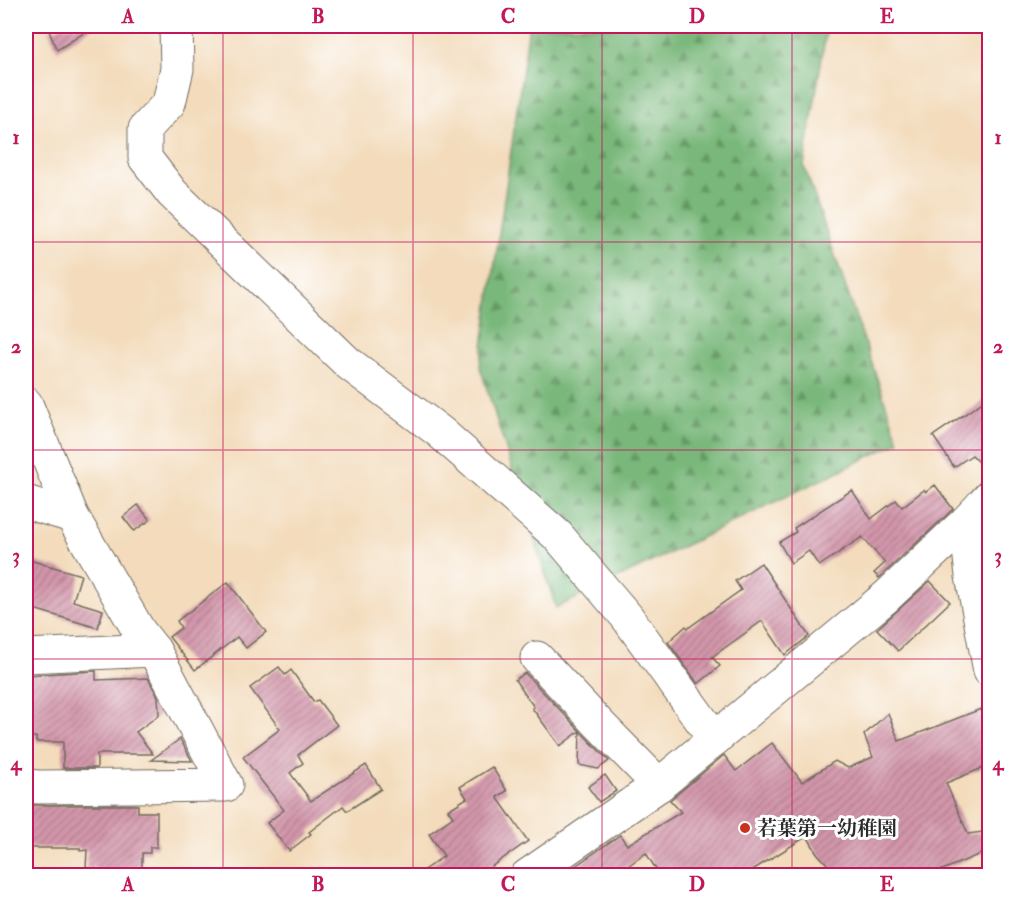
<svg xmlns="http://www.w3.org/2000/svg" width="1015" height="901" viewBox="0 0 1015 901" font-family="'IM FELL Double Pica','Noto Serif JP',serif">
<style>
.forest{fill:url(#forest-firs);stroke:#527252;stroke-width:1.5}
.building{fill:url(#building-hatch)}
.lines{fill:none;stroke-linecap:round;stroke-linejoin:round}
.minor-casing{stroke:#71695d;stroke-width:35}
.minor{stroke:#fff;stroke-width:33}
.grid{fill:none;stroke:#c2185b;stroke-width:1.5;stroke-opacity:0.55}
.poi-dot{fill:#c8321e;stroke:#fff;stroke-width:2}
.labels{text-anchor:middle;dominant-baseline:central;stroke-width:6;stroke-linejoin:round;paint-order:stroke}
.poi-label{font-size:20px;font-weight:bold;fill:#2b2b2b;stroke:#fff;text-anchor:start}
.neatline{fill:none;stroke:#c2185b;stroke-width:2}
.grid-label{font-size:20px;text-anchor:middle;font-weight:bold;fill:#c2185b}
</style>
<defs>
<pattern id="forest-firs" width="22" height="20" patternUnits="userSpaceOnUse" patternTransform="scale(1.5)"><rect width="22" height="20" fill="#79b87a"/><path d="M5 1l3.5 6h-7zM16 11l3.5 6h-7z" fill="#639664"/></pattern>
<pattern id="building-hatch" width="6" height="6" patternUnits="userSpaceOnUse" patternTransform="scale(1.5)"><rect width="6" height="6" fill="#d396ab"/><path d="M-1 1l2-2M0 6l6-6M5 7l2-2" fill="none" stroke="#ab7b8b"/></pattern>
</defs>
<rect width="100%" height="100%" fill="#fff"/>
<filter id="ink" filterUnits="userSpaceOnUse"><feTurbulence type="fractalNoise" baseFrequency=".0167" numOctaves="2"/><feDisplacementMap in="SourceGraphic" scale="12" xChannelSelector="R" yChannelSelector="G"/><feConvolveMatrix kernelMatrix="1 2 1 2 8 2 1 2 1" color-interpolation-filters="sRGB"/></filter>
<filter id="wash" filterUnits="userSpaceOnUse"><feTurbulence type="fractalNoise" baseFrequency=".008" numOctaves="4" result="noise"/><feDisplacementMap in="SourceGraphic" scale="24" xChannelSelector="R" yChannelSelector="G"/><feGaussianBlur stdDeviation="1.35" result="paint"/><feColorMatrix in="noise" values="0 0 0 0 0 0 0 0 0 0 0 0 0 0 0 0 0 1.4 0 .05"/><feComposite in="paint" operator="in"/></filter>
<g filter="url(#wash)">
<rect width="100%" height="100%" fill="#f3dbbb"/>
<polygon class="forest" points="529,26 827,26 804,166 899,442 556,608 480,367"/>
<g id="blocks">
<g class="building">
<polygon points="62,26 95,26 57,50 49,31"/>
<polygon points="990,397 990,473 972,455 954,467 933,436"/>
<polygon points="935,485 953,509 879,578 874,573 885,563 862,537 819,566 809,551 791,563 779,542 796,532 794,528 852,490 871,519 896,500 902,507 924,490 926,492"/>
<polygon points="138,505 150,520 134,531 123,517"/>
<polygon points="26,559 81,575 73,601 103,610 98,628 27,607 32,591 26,589"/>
<polygon points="761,563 809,636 785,655 762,621 712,657 720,666 698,684 668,642 686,626 688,628 741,590 735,581"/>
<polygon points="930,581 950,602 898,651 877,629"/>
<polygon points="228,582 266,632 246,648 237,637 195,670 169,637 181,628 177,621"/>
<polygon points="279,667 285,675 291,670 314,702 318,700 337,725 298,755 303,763 290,773 311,801 366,765 381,789 347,811 343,806 309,832 311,834 289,851 267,823 284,810 243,757 280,729 250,688"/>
<polygon points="96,671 96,680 148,678 158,697 159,715 136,732 153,754 97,754 97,768 63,768 63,742 36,742 36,737 26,737 26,675"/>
<polygon points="525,673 580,731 560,746 532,708 534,707 515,680"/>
<polygon points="981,709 990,740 990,765 946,783 968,834 990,831 990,850 928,876 838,876 817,853 807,836 743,876 660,876 646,853 614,876 561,876 620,835 627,845 681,812 670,800 724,755 736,771 772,743 802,782 835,761 848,768 873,757 864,735 888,713 899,741"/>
<polygon points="580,731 609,761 598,769 579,765"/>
<polygon points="180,739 192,761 151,760"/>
<polygon points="492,767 507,791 497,797 528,841 478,876 415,876 444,856 429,834 453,817 448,810 467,798 460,787"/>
<polygon points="605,775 616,791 599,802 588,787"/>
<polygon points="26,805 138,805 138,812 157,812 157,847 150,847 150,853 142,853 142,876 95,876 95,868 86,868 87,850 80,851 80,848 26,848"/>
</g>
</g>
</g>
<g filter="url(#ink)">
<use href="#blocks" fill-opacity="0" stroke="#71695d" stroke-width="1.5"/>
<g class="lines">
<g class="minor-casing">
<g id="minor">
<polyline points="176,26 177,69 169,103 145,129 145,158 172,193 348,363 440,432 558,536 627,617 715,739"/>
<polyline points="26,404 72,516 139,631 154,650 226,785 39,787 26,786"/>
<polyline points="26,502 72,516"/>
<polyline points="966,522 972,576 990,671"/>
<polyline points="26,656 154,650"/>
<polyline points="537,658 599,724 659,785"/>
<polyline points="527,876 659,785 886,597 966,522 990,496"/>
</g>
</g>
<use href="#minor" class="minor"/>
</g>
</g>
<path class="grid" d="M223 26V876M413 26V876M602 26V876M792 26V876M26 242H990M26 450H990M26 659H990"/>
<circle class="poi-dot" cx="745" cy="828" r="6"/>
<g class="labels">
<g class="poi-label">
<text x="757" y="828">若葉第一幼稚園</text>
</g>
</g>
<rect width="1015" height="901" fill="none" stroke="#fff" stroke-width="66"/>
<rect x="33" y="33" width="949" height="835" class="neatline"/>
<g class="grid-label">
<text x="128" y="23">A</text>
<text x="318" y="23">B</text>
<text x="508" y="23">C</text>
<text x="697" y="23">D</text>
<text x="887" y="23">E</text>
<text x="16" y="144">1</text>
<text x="998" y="144">1</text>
<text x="16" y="353">2</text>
<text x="998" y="353">2</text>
<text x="16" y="562">3</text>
<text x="998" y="562">3</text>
<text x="16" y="770">4</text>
<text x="998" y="770">4</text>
<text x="128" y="891">A</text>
<text x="318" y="891">B</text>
<text x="508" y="891">C</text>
<text x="697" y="891">D</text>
<text x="887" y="891">E</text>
</g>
</svg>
